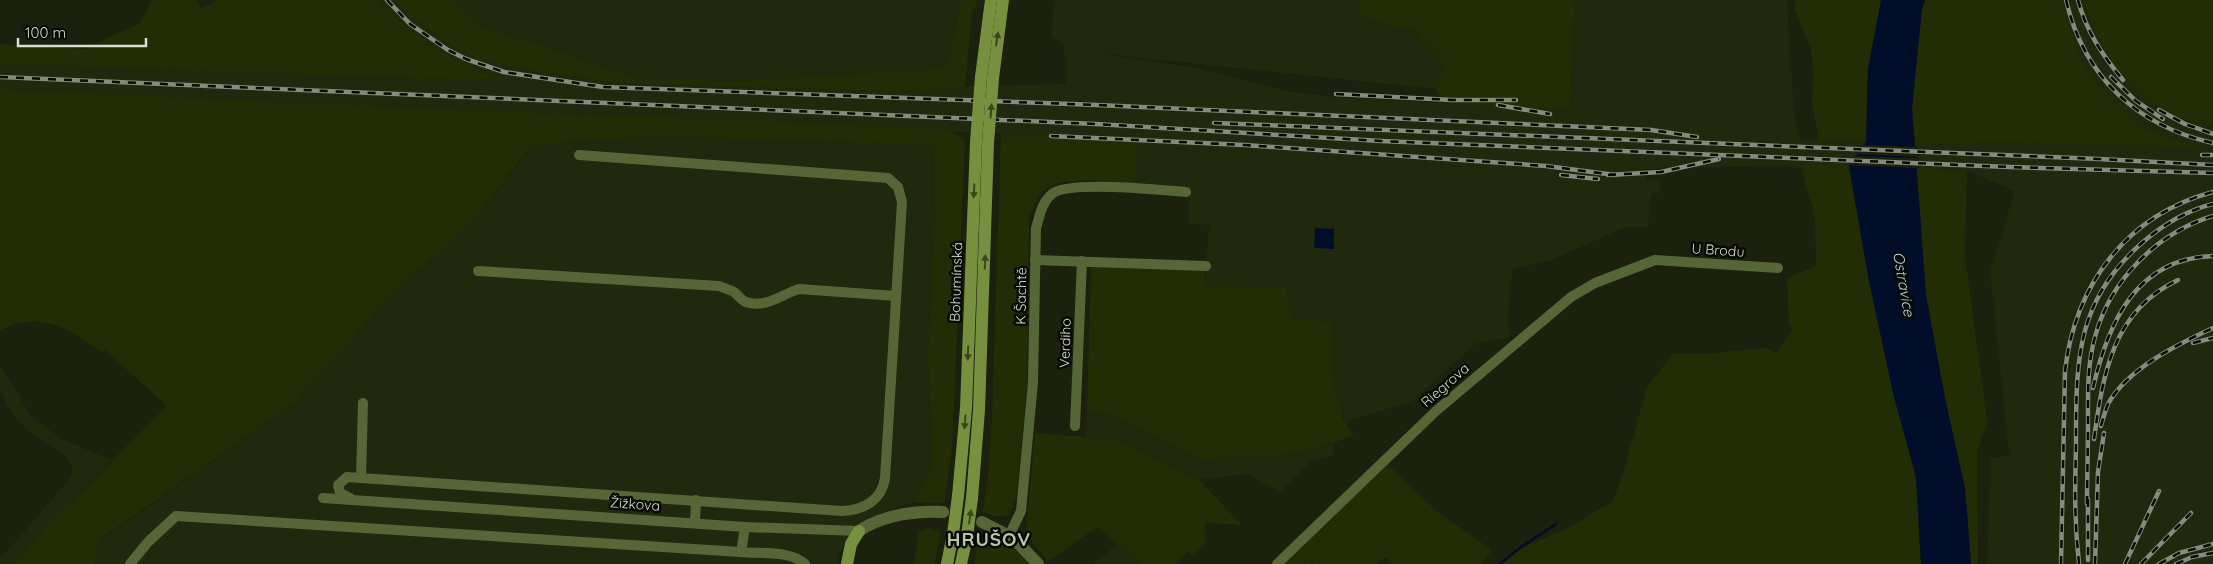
<svg xmlns="http://www.w3.org/2000/svg" width="2213" height="564" viewBox="0 0 2213 564" font-family="Quicksand,sans-serif">
<style>
.built{fill:#20280e}
.green{fill:#222d05}
.water{fill:#000e29}
.pier{fill:#1b210d}
.lines{fill:none;stroke-linecap:round;stroke-linejoin:round}
.stream{stroke:#000e29;stroke-width:2.5}
.minor{stroke:#576636;stroke-width:10}
.tertiary{stroke:#576636;stroke-width:12}
.secondary{stroke:#779040;stroke-width:12}
.rail-casing{stroke:#868c7c;stroke-width:4.5}
.rail{stroke:#070903;stroke-width:2.5;stroke-dasharray:8;stroke-linecap:butt}
.secondary-bridge{stroke:#779040;stroke-width:12}
.oneway{fill:#39461e}
.labels{text-anchor:middle;dominant-baseline:central;stroke-width:5;stroke-linejoin:round;paint-order:stroke}
.street-label{font-size:14px;fill:#d8ddd1;stroke:#070903}
.water-label{font-size:15px;font-style:italic;fill:#bcd5f6;stroke:#070903}
.district-label{font-size:19px;font-weight:bold;letter-spacing:1px;fill:#bac4ab;stroke:#070903}
</style>
<rect width="100%" height="100%" fill="#1b210d"/>
<g class="built">
<polygon points="379,0 395,0 414,19 432,33 503,66 618,83 923,92 972,86 1066,84 1064,44 1051,36 1055,0 1360,0 1360,14 1394,28 1411,28 1447,64 1436,89 1096,53 1197,68 1286,91 1333,97 1570,110 1575,0 1787,0 1794,115 1801,140 1915,144 2028,143 2200,147 2139,126 2105,94 2081,60 2061,0 2084,0 2089,17 2173,114 2213,125 2213,564 1987,564 1991,457 2009,456 1990,270 2015,191 1967,171 1772,166 1647,169 1646,179 1661,180 1660,193 1651,193 1648,227 1626,227 1549,261 1513,269 1507,324 1511,331 1509,338 1476,343 1412,401 1345,422 1339,396 1334,390 1333,322 1295,318 1291,312 1286,288 1205,285 1209,225 1189,224 1188,186 1134,184 1137,136 1001,134 657,116 519,112 0,89 0,64 419,79 478,80 498,77 464,64 426,42 406,28"/>
<polygon points="454,0 961,0 947,68 734,81 634,78 534,42 486,29"/>
<polygon points="665,137 934,145 933,243 928,355 932,465 914,502 882,512 852,530 838,556 839,564 94,564 98,542 294,403 386,301 477,217 532,146 582,141"/>
<polygon points="0,365 33,419 64,440 112,460 44,529 14,564 0,564 0,559 68,481 73,471 69,459 33,434 17,419 0,392"/>
<polygon points="1105,413 1203,460 1293,454 1333,443 1334,455 1310,462 1280,492 1247,474 1199,480 1115,439 1086,437 1087,414"/>
<polygon points="1118,544 1141,564 1093,564"/>
</g>
<g class="green">
<path d="M152 0H196L202 9 216 0H379C413 38 452 61 499 77L478 80 419 79 0 64V44L84 49 140 23Z"/>
<polygon points="395,0 454,0 486,29 534,42 634,78 734,81 947,68 961,0 977,0 976,8 972,10 965,87 923,92 618,83 503,66 468,54 451,45 414,19"/>
<polygon points="1360,0 1575,0 1570,110 1444,103 1436,89 1446,64 1411,28 1394,28 1359,14"/>
<polygon points="1795,0 1881,0 1868,69 1866,142 1819,141 1812,103 1814,74 1811,48 1795,11"/>
<polygon points="1925,0 2061,0 2081,60 2105,94 2139,126 2202,148 2028,143 1915,144 1912,108 1922,9"/>
<path d="M2084 0H2213V125C2200 122 2184 120 2172 114 2129 91 2096 47 2084 0Z"/>
<path d="M0 89 519 112 657 116 950 130 965 142 952 449 944 503 914 502 932 465 928 355 933 243 934 145 665 137 582 141 531 146 477 217 386 301 294 403 98 541 94 564H14L44 529 167 406 105 350 102 352C88 344 73 331 58 326 40 319 16 320 0 331Z"/>
<path d="M1001 134 1138 136 1134 184C1111 182 1064 174 1045 190 1037 197 1033 206 1029 216L1027 386 1016 499 1009 515 997 517 983 512 989 464 992 416Z"/>
<polygon points="1801,166 1849,166 1868,276 1893,393 1916,477 1921,564 1502,564 1513,552 1568,528 1613,501 1624,470 1647,387 1673,354 1704,354 1765,348 1776,353 1793,329 1789,324 1787,278 1816,266 1815,217"/>
<polygon points="1917,169 1967,171 1965,256 1987,420 1977,453 1978,564 1971,564 1965,488 1945,398 1926,295"/>
<polygon points="1091,264 1205,269 1205,285 1286,288 1291,312 1295,318 1333,322 1334,390 1339,396 1343,419 1354,435 1333,443 1293,454 1203,460 1105,413 1087,414"/>
<polygon points="1035,433 1115,439 1199,480 1242,525 1205,523 1206,543 1193,556 1188,552 1175,564 1141,564 1097,527 1048,562 1026,534"/>
<polygon points="1388,465 1439,513 1492,550 1482,564 1393,564 1385,557 1377,564 1314,564 1312,562 1310,564 1284,564"/>
<polygon points="928,528 940,532 935,564 914,564 919,532"/>
<path d="M979 535C1001 535 1015 550 1030 564H974Z"/>
</g>
<g class="water">
<polygon points="1881,0 1925,0 1922,9 1912,108 1926,295 1945,398 1965,488 1971,564 1921,564 1916,477 1893,393 1868,276 1849,166 1866,142 1868,69"/>
<polygon points="1315,228 1334,229 1334,249 1314,248"/>
</g>
<g class="pier">
<polygon points="1861,145 1918,147 1919,157 1855,154"/>
<polygon points="1854,156 1919,158 1920,168 1847,165"/>
</g>
<g class="lines">
<polyline class="stream" points="1500,564 1521,547 1556,524"/>
<g class="minor">
<polyline points="1035,260 1206,266"/>
<path d="M478 271 719 286C723 288 729 289 734 292 738 295 741 300 746 302 765 309 782 294 799 289L896 296"/>
<path d="M363 403 361 478 842 511C864 510 882 500 885 478L902 202 898 187 888 178 579 155"/>
<polyline points="1075,426 1082,261"/>
<polyline points="323,498 745,527 859,531"/>
<polyline points="350,498 340,493 338,485 347,477 361,478"/>
<polyline points="695,522 696,500"/>
<path d="M745 527 741 552C761 554 790 550 805 564"/>
<path d="M1009 536 1021 511 1033 382 1036 228C1040 216 1041 203 1052 194 1068 180 1160 190 1186 192"/>
<polyline points="130,564 148,542 176,516 741,552"/>
<polyline points="1277,564 1436,411 1571,297 1595,283 1655,260 1778,268"/>
</g>
<g class="tertiary">
<polyline points="982,522 1013,538 1038,564"/>
<path d="M859 531C883 515 915 511 943 512"/>
</g>
<g class="secondary">
<polyline points="981,77 991,0"/>
<polyline points="993,78 1003,0"/>
<polyline points="958,496 966,408 976,142"/>
<polyline points="972,498 979,410 988,143"/>
<polyline points="847,564 851,544 859,531"/>
<polyline points="947,564 953,534"/>
<polyline points="961,564 967,536"/>
</g>
<g class="rail-casing">
<g id="rail">
<polyline points="387,0 410,24 448,50 466,59 504,72 603,87 1097,105 1651,130 1697,137"/>
<path d="M2066 0C2084 77 2137 126 2213 143"/>
<path d="M2078 0C2086 31 2103 56 2123 80"/>
<polyline points="0,77 1096,124 1381,141 2009,167 2213,173"/>
<polyline points="2111,77 2136,101 2163,119"/>
<polyline points="1336,94 1452,100 1516,100"/>
<polyline points="1498,105 1550,114"/>
<polyline points="2159,110 2185,124 2213,134"/>
<polyline points="1214,123 2099,159 2213,165"/>
<polyline points="1051,136 1245,145 1546,166 1615,175"/>
<polyline points="2202,155 2213,155"/>
<polyline points="1561,175 1598,179"/>
<polyline points="1608,175 1661,172 1719,159"/>
<polyline points="2193,343 2213,338"/>
<path d="M2093 388C2108 323 2136 258 2213 256"/>
<path d="M2101 426C2103 419 2105 411 2108 404 2127 369 2178 344 2213 328"/>
<path d="M2094 439C2103 375 2112 311 2178 280"/>
<polyline points="2088,499 2088,560"/>
<path d="M2087 504C2087 478 2088 451 2088 424 2088 395 2087 365 2095 337 2110 280 2157 233 2213 216"/>
<path d="M2061 564 2065 371C2075 284 2127 215 2213 192"/>
<path d="M2079 564C2078 550 2076 536 2076 522 2074 494 2076 466 2076 439 2076 358 2077 299 2143 242 2163 225 2188 210 2213 204"/>
<polyline points="2095,564 2098,472 2104,433"/>
<polyline points="2125,564 2159,491"/>
<polyline points="2141,564 2191,513"/>
<polyline points="2159,564 2179,553 2213,544"/>
<polyline points="2176,564 2192,557 2213,553"/>
</g>
</g>
<use href="#rail" class="rail"/>
<g class="secondary-bridge">
<polyline points="976,142 981,77"/>
<polyline points="988,143 993,78"/>
<polyline points="953,534 958,496"/>
<polyline points="967,536 972,498"/>
</g>
</g>
<defs><path id="oneway-solid" d="M-6-.8H1V-3.2L6.5 0L1 3.2V.8H-6Z" transform="scale(1.25)"/></defs>
<g class="oneway">
<use href="#oneway-solid" transform="translate(997 39) rotate(-81)"/>
<use href="#oneway-solid" transform="translate(991 111) rotate(-86)"/>
<use href="#oneway-solid" transform="translate(974 191) rotate(93)"/>
<use href="#oneway-solid" transform="translate(985 262) rotate(-88)"/>
<use href="#oneway-solid" transform="translate(968 353) rotate(92)"/>
<use href="#oneway-solid" transform="translate(965 422) rotate(94)"/>
<use href="#oneway-solid" transform="translate(970 517) rotate(-82)"/>
</g>
<g class="labels">
<g class="street-label">
<text transform="translate(1718 250) rotate(4)">U Brodu</text>
<text transform="translate(956 282) rotate(-88)">Bohumínská</text>
<text transform="translate(1021 296) rotate(-89)">K Šachtě</text>
<text transform="translate(1065 343) rotate(-88)">Verdiho</text>
<text transform="translate(1445 385) rotate(-41)">Riegrova</text>
<text transform="translate(635 504) rotate(4)">Žižkova</text>
</g>
<g class="water-label">
<text transform="translate(1904 284) rotate(80)">Ostravice</text>
</g>
<g class="district-label">
<text x="989" y="539">HRUŠOV</text>
</g>
</g>
<path d="M18 38v8h128v-8" fill="none" stroke="#d8ddd1" stroke-width="2.5"/>
<text x="25" y="38" font-size="15" fill="#d8ddd1" stroke="#070903" stroke-width="4" paint-order="stroke">100 m</text>
</svg>
